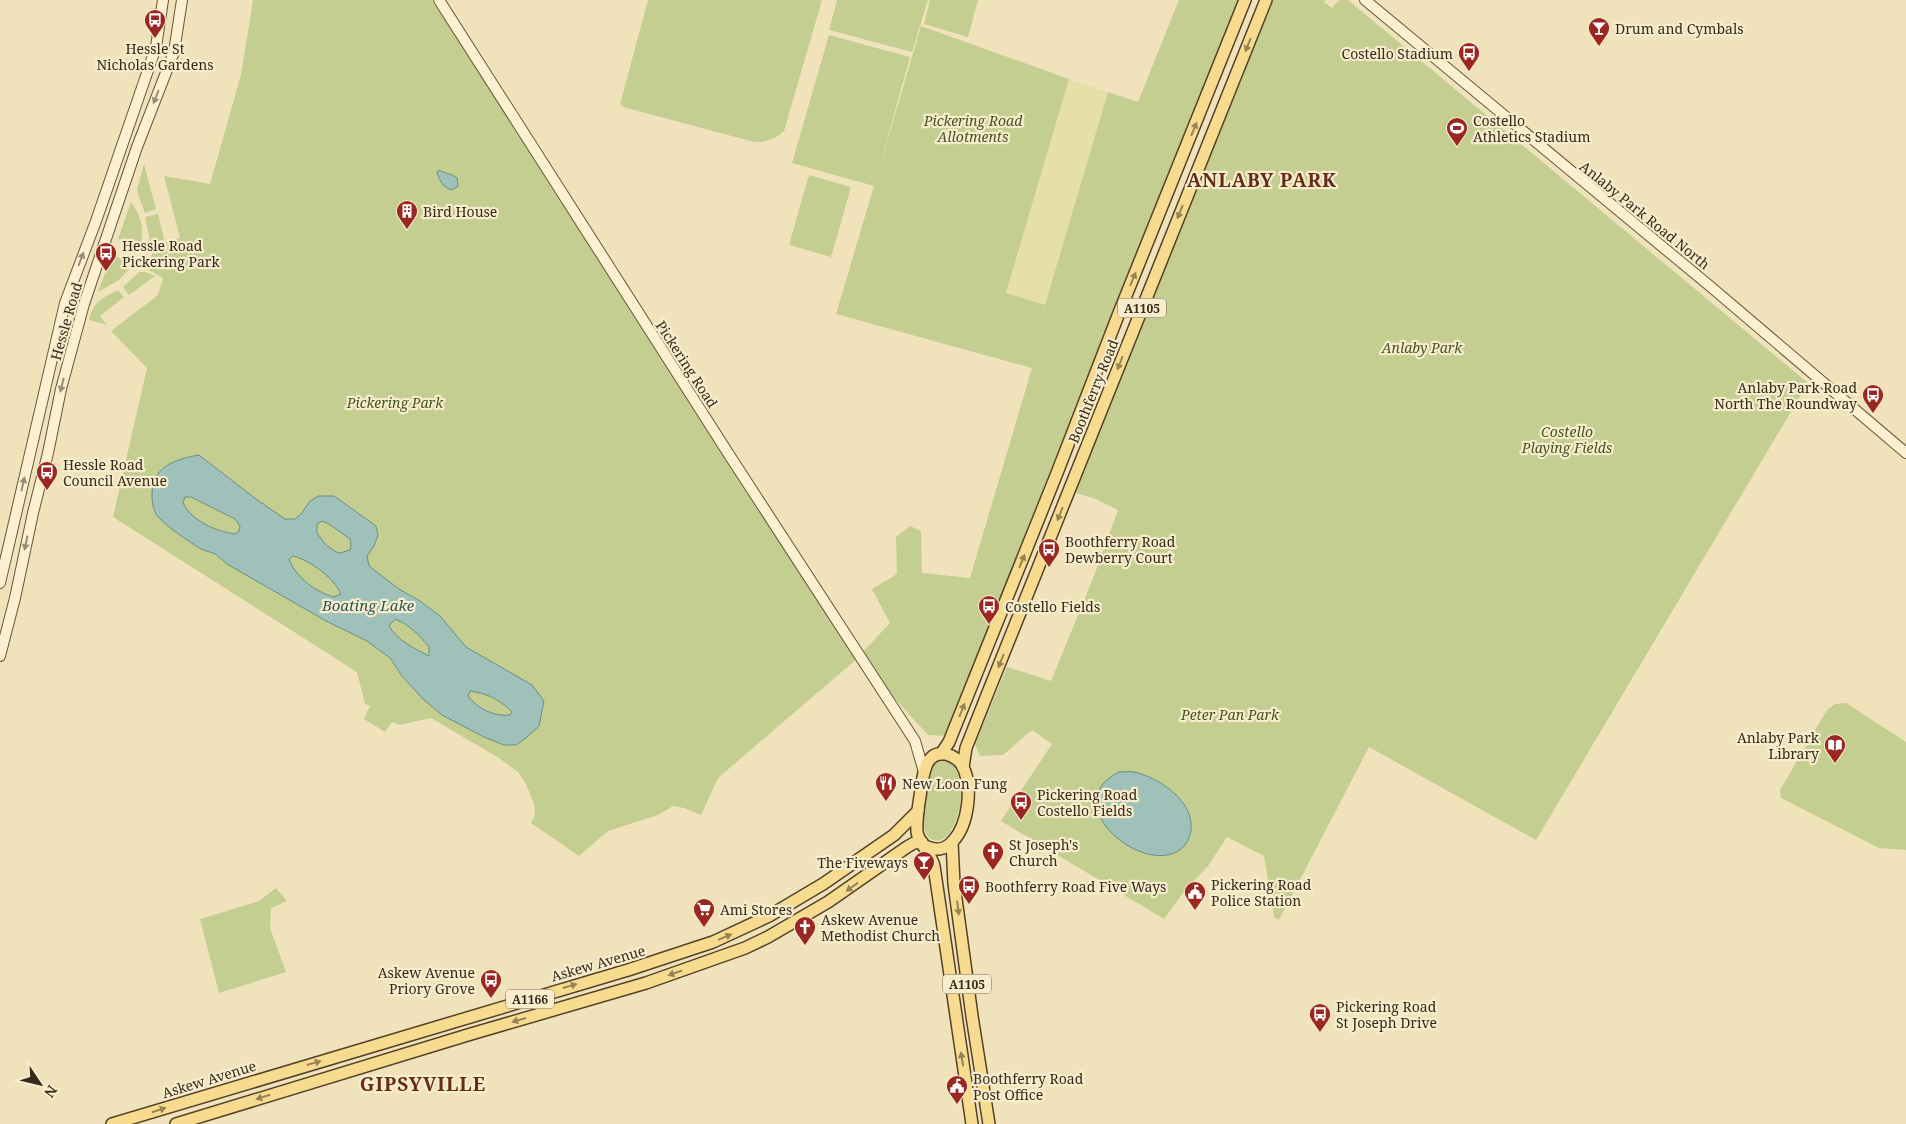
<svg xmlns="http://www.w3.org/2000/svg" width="1906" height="1124" viewBox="0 0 1906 1124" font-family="'Noto Serif',serif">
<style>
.farmland{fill:#e6dfa9}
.green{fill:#c3ce90}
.water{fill:#a0c1b9;stroke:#688e87;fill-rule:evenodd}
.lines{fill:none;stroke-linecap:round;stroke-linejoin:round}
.secondary-casing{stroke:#6a5438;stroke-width:12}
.primary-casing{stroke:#55402a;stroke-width:14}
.secondary{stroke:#fbf0cf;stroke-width:10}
.primary{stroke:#f7dc90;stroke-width:11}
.oneway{fill:#968356}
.oneway2{fill:#988d75}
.labels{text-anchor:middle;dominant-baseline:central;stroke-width:4.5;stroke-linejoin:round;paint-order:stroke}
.shield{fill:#f7edcc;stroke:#706450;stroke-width:1}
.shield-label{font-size:12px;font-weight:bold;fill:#362a1b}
.poi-label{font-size:14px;fill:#362a1b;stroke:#f7edcc;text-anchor:start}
.park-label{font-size:14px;font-style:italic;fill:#445420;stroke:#f7edcc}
.street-label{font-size:14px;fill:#362a1b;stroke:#f7edcc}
.water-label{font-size:15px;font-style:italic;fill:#295757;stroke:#f7edcc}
.district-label{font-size:19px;font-weight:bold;letter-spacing:1px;fill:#652c18;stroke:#f7edcc}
</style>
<rect width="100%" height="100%" fill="#f0e3bc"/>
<polygon class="farmland" points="1069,79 1108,92 1045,305 1006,294"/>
<g class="green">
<polygon points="253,0 432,0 858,657 890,623 872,589 897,574 896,537 910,526 921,531 922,573 970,578 1032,368 836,314 874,186 792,163 829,35 910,57 877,176 921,26 1069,79 1006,293 1045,305 1108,92 1138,102 1179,0 1240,0 1156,205 945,736 928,735 858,658 718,778 701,815 684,808 673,806 658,815 608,831 579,856 531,823 535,815 534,804 526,784 518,772 499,758 431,718 399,725 392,722 385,732 364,719 370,706 365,704 357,672 113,517 147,368 111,331 158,295 163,278 147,269 154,249 166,251 168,246 165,243 180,238 164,176 210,184 241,75"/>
<path d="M648 0H822L784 131C774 140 767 142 754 142L623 107 620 104Z"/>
<polygon points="837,0 928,0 912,52 829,30"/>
<polygon points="930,0 978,0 968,37 924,24"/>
<polygon points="1271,0 1325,0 1324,2 1332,8 1339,0 1348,0 1808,383 1536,840 1369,747 1279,920 1274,917 1264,856 1227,837 1208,866 1185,890 1164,919 1001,821 1052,744 1032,730 1003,755 980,756 975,744 1007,667 1051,681 1094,576 1118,510 1096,499 1073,492"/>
<polygon points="144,164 156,209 145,213 139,197 137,189"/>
<polygon points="809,175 851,187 831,257 789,245"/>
<path d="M131 202C141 216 145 229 140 246L118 239Z"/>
<polygon points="158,214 164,239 159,241 163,247 151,245 145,217"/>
<polygon points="112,255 134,263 119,280 98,292"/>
<polygon points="139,272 146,272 155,276 129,295 123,287"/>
<path d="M118 290 124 297 100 316 107 325 89 320C94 301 102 298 118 290Z"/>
<polygon points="1846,703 1906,742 1906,850 1879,848 1781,798 1780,790 1827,710 1835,704"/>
<path d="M940 759C977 762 959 850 933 840 928 838 925 833 924 828 921 816 928 786 930 771L933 764Z"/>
<polygon points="276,888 287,901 271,908 270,928 286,972 219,993 200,919 259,901"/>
</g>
<g class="water">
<path d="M439 170C445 174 451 173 457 178L458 186 452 190C443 187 440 182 437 172Z"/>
<path d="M199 455 256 499 285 519H295L302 513 309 502 318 496H334L376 526 378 535 374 546 367 556 369 566 399 589 420 601 440 616 466 647 532 685 544 701 539 726 526 738 516 745H504L484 737 442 715 423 699 402 676 390 658 367 641 326 621 227 564C223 561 220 557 215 554 211 552 206 551 201 549 191 543 161 523 156 514 151 505 151 490 154 481 161 463 182 458 199 455ZM185 497H191L235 519 240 526 239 531 235 534C215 531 192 521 183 503ZM322 521 329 524 350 539 351 545 350 550 340 553 336 552 326 545 317 533V524ZM293 556C311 561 333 577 341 594L334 597C316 592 296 578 289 559ZM395 619C410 625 419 635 429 647V656C415 649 397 640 389 626ZM470 691C486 693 501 700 512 712L510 715C494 717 477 708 468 696Z"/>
<path d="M1119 772C1124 772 1129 771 1134 772 1160 778 1194 801 1191 830 1190 837 1187 844 1181 849 1144 878 1055 804 1119 772Z"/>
</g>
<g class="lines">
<g class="secondary-casing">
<g id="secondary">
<polyline points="439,0 728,453 915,741 924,772"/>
<polyline points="1365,0 1711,287 1906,453"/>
<polyline points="0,583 65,303 96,221 156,47 163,0"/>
<polyline points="0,656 15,598 33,513 48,453 61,389 84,304 137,147 174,52 182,0"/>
</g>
</g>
<g class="primary-casing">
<g id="primary">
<polyline points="941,754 949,742 1057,473 1119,313 1245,0"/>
<polyline points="963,767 966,748 987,695 1266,0"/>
<polyline points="952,842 954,884 972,1016 989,1124"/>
<path d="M925 846C935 851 946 850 953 841 969 824 973 785 962 765 958 759 953 756 946 754 925 750 923 776 921 790 919 803 916 818 917 832 919 844 931 853 934 866L972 1124"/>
<polyline points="112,1124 628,970 713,942 769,916 823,884 894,835 918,811"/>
<polyline points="176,1124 471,1034 646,983 745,948 768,937 828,902 907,847 914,843 922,842"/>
</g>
</g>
<use href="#secondary" class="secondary"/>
<use href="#primary" class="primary"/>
</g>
<defs><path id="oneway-solid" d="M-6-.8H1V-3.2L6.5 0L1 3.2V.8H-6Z" transform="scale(1.25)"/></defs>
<g class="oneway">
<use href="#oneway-solid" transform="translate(1248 45) rotate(112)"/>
<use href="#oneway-solid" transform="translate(1194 129) rotate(-68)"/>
<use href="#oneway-solid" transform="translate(1180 212) rotate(112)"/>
<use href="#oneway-solid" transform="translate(1133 279) rotate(-67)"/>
<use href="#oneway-solid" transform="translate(1120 363) rotate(112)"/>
<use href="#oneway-solid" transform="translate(1060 514) rotate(112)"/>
<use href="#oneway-solid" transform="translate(1022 561) rotate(-68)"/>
<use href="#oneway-solid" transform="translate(1001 661) rotate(112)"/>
<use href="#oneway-solid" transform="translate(962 710) rotate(-68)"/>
<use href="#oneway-solid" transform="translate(852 887) rotate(144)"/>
<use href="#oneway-solid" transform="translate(958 908) rotate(83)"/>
<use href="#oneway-solid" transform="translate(725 937) rotate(-23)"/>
<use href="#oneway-solid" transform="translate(675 973) rotate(161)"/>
<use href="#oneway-solid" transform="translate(570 986) rotate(-16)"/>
<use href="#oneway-solid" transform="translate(519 1020) rotate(164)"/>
<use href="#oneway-solid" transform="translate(962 1059) rotate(-99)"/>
<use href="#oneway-solid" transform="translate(314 1063) rotate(-16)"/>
<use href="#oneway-solid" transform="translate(263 1097) rotate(163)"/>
<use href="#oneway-solid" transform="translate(159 1110) rotate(-17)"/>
</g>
<g class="oneway2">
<use href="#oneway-solid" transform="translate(156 97) rotate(111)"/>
<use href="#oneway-solid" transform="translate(81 259) rotate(-69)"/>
<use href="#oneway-solid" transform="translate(62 385) rotate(104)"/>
<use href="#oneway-solid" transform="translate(23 484) rotate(-77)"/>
<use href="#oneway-solid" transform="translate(26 543) rotate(102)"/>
</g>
<defs>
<g id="bus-pin" transform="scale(1.125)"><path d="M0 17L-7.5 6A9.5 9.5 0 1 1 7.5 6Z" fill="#9a2722" stroke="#f7edcc"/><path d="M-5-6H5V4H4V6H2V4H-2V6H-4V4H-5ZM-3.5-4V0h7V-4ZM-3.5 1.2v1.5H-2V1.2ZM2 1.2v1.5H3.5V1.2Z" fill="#fff"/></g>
<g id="bar-pin" transform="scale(1.125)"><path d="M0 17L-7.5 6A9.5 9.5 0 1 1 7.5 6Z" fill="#9a2722" stroke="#f7edcc"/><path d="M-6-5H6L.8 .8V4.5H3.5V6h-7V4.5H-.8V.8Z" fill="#fff"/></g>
<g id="stadium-pin" transform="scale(1.125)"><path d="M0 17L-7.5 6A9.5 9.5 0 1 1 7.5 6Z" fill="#9a2722" stroke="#f7edcc"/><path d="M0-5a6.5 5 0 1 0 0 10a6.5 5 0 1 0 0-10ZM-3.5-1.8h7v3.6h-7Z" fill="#fff"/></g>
<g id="building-pin" transform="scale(1.125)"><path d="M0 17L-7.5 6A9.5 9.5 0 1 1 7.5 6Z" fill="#9a2722" stroke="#f7edcc"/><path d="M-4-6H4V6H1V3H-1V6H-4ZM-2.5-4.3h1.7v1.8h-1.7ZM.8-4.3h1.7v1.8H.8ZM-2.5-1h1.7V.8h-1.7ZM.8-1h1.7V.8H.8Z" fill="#fff"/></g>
<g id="library-pin" transform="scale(1.125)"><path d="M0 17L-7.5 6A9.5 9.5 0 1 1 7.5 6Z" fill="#9a2722" stroke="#f7edcc"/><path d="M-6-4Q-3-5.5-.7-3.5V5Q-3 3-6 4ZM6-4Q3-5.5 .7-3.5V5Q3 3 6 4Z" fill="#fff"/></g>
<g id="restaurant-pin" transform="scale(1.125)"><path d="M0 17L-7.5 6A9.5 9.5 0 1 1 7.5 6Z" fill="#9a2722" stroke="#f7edcc"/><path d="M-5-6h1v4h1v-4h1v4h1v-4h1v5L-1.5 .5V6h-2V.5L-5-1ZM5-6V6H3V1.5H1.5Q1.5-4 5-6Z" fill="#fff"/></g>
<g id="church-pin" transform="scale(1.125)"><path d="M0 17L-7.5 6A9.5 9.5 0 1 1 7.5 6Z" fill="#9a2722" stroke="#f7edcc"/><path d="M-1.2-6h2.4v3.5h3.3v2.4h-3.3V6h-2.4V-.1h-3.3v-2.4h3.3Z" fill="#fff"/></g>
<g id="civic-pin" transform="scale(1.125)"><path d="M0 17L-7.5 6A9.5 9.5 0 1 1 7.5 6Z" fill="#9a2722" stroke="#f7edcc"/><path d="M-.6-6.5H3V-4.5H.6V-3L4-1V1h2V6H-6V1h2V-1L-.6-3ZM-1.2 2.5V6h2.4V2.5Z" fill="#fff"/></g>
<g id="supermarket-pin" transform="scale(1.125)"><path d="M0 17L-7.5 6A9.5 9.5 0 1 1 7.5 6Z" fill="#9a2722" stroke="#f7edcc"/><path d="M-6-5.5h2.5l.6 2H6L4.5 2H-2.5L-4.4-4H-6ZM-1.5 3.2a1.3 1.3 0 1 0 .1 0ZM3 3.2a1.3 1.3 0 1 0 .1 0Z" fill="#fff"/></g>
</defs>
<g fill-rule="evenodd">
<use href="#bus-pin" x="155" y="20"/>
<use href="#bar-pin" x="1599" y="28"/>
<use href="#bus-pin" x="1469" y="53"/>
<use href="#stadium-pin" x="1457" y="128"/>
<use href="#building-pin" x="407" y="211"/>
<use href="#bus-pin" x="106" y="253"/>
<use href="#bus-pin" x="1873" y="395"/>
<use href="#bus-pin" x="47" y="472"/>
<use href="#bus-pin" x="1049" y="549"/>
<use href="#bus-pin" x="989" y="606"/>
<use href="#library-pin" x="1835" y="745"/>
<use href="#restaurant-pin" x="886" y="783"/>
<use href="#bus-pin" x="1021" y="802"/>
<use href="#church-pin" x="993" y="852"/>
<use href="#bar-pin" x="924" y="862"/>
<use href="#bus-pin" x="969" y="886"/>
<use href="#civic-pin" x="1195" y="892"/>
<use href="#supermarket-pin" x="704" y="909"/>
<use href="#church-pin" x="805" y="927"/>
<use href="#bus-pin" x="491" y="980"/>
<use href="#bus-pin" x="1320" y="1014"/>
<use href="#civic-pin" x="957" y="1086"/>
</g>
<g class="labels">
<g class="shield">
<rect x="1118" y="298.5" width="48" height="19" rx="4"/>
<rect x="943" y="974.5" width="48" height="19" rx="4"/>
<rect x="506" y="989.5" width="48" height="19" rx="4"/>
</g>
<g class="shield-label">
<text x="1142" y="308">A1105</text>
<text x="967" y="984">A1105</text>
<text x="530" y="999">A1166</text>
</g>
<g class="poi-label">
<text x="1615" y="28">Drum and Cymbals</text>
<text x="155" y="48" text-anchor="middle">Hessle St<tspan x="155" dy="16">Nicholas Gardens</tspan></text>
<text x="1453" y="53" text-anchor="end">Costello Stadium</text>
<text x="1473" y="120">Costello<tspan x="1473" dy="16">Athletics Stadium</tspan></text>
<text x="423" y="211">Bird House</text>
<text x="122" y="245">Hessle Road<tspan x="122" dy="16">Pickering Park</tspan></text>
<text x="1857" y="387" text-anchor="end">Anlaby Park Road<tspan x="1857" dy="16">North The Roundway</tspan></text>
<text x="63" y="464">Hessle Road<tspan x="63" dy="16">Council Avenue</tspan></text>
<text x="1065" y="541">Boothferry Road<tspan x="1065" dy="16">Dewberry Court</tspan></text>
<text x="1005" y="606">Costello Fields</text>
<text x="1819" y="737" text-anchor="end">Anlaby Park<tspan x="1819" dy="16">Library</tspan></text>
<text x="902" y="783">New Loon Fung</text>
<text x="1037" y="794">Pickering Road<tspan x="1037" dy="16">Costello Fields</tspan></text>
<text x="1009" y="844">St Joseph's<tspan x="1009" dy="16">Church</tspan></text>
<text x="908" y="862" text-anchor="end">The Fiveways</text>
<text x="1211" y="884">Pickering Road<tspan x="1211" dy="16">Police Station</tspan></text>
<text x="985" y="886">Boothferry Road Five Ways</text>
<text x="720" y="909">Ami Stores</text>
<text x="821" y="919">Askew Avenue<tspan x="821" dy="16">Methodist Church</tspan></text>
<text x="475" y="972" text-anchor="end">Askew Avenue<tspan x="475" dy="16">Priory Grove</tspan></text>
<text x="1336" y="1006">Pickering Road<tspan x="1336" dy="16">St Joseph Drive</tspan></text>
<text x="973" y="1078">Boothferry Road<tspan x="973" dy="16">Post Office</tspan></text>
</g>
<g class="park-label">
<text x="973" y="120">Pickering Road<tspan x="973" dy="16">Allotments</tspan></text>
<text x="1422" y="347">Anlaby Park</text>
<text x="395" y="402">Pickering Park</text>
<text x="1567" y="431">Costello<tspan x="1567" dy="16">Playing Fields</tspan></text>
<text x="1230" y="714">Peter Pan Park</text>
</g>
<g class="street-label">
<text transform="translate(1645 215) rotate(39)">Anlaby Park Road North</text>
<text transform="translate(66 321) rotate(-74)">Hessle Road</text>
<text transform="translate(687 364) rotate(57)">Pickering Road</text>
<text transform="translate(1093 391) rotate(-68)">Boothferry Road</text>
<text transform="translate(598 963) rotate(-16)">Askew Avenue</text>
<text transform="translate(209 1079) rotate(-17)">Askew Avenue</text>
</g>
<g class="water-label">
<text x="368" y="605">Boating Lake</text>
</g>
<g class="district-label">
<text x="1262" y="180">ANLABY PARK</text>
<text x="423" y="1084">GIPSYVILLE</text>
</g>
</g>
<g transform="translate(40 1084) rotate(125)" stroke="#f7edcc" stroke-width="4" paint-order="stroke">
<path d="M0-4L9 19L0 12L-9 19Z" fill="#362a1b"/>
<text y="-8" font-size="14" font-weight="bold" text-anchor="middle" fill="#362a1b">N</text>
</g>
</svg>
